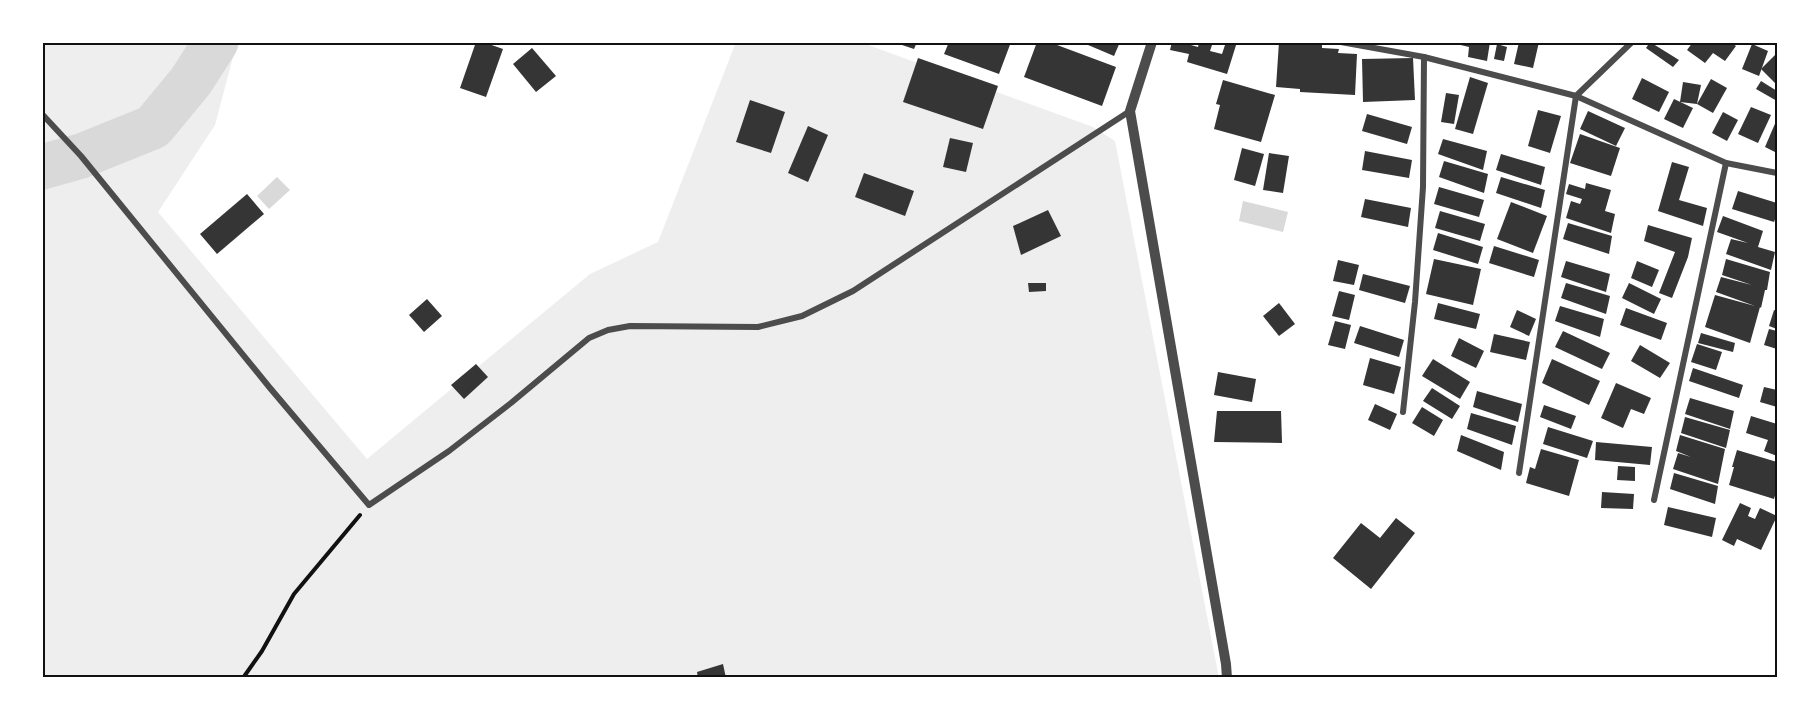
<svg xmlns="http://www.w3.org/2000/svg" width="1819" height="720" viewBox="0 0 1819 720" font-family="'PT Sans Narrow',sans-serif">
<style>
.green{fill:#eee}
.water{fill:#d9d9d9}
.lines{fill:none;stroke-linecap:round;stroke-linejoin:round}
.river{stroke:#d9d9d9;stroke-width:45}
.building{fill:#353535}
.path{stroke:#111;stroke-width:4}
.minor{stroke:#4c4c4c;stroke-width:6}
.tertiary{stroke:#4c4c4c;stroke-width:10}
.neatline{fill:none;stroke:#111;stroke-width:2}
</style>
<rect width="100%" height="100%" fill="#fff"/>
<polygon class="green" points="42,42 237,42 215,125 158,212 367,459 590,274 658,242 736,42 860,42 1093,127 1115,141 1219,678 42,678"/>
<g class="water">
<polygon points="277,177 290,190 269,209 257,196"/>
<polygon points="1243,201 1288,212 1283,232 1239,221"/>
</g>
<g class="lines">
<polyline class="river" points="42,167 81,156 153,127 191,81 216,42"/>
</g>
<g class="building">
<polygon points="476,42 483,42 503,49 486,97 460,88"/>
<polygon points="893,42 917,42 914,49"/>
<polygon points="949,42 1011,42 999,74 944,54"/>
<polygon points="1037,42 1049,42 1116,67 1102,106 1024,77"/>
<polygon points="1081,42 1120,42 1114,56"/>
<polygon points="1172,42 1192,42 1191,45 1198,47 1199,42 1213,42 1210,51 1222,54 1226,42 1237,42 1227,74 1187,62 1189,54 1170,50"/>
<polygon points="1279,42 1322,42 1322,48 1339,49 1338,53 1357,54 1355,95 1300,92 1300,89 1276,87"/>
<polygon points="1448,42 1490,42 1487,61 1468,57 1469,47"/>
<polygon points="1519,42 1539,42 1533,68 1514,64"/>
<polygon points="1650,42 1679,60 1673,67 1646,48"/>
<polygon points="1693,42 1730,42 1736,46 1725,61 1713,53 1705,63 1687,50"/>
<polygon points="1497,44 1507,47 1504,61 1494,59"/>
<polygon points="1752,44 1768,51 1759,76 1742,69"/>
<polygon points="532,48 556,76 536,92 513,64"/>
<polygon points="1777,53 1777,85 1761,69"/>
<polygon points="918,58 998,86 983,129 903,102"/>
<polygon points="1413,58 1415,100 1363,102 1362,59"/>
<polygon points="1470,77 1488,83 1473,134 1455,129"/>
<polygon points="1642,78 1669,92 1659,112 1632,99"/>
<polygon points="1711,79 1727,88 1713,113 1697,104"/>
<polygon points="1223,80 1275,95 1261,142 1214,129 1220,105 1216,104"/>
<polygon points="1761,81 1777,91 1777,101 1756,89"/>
<polygon points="1683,82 1701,85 1697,104 1680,102"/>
<polygon points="1446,93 1459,95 1454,124 1441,122"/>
<polygon points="1674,99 1693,108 1683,128 1664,119"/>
<polygon points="750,100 785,112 771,153 736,142"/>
<polygon points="1751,107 1771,115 1758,143 1738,134"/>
<polygon points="1538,110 1561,116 1550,153 1528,146"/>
<polygon points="1588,111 1625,128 1616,146 1580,129"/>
<polygon points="1723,112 1738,120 1727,141 1712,133"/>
<polygon points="1367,114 1412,127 1407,144 1362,131"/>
<polygon points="1777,119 1777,153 1765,147"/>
<polygon points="808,126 828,135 808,182 788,173"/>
<polygon points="1580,134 1620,148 1611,176 1570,163"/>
<polygon points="950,138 973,143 966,172 943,167"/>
<polygon points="1443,139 1487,151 1483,170 1438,154"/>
<polygon points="1242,148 1264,154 1255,186 1234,180"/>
<polygon points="1365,151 1412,160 1409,178 1362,170"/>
<polygon points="1269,153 1289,156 1283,193 1263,190"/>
<polygon points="1501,154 1545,167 1541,185 1496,170"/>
<polygon points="1444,161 1488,174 1484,193 1439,177"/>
<polygon points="1672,162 1689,167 1679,200 1707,208 1703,226 1658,211"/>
<polygon points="864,173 914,191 905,216 855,197"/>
<polygon points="1501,177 1545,190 1541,208 1496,193"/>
<polygon points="1586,183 1611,190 1605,211 1615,214 1611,233 1566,218 1571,201 1580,204 1582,199 1566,194 1569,184 1585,189"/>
<polygon points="1439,187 1484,200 1479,217 1434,204"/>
<polygon points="1738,191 1777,203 1777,214 1774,222 1732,209"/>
<polygon points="247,194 264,214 217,254 200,234"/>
<polygon points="1365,199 1411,208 1408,227 1361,217"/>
<polygon points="1511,202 1547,216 1533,253 1497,239"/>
<polygon points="1048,210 1061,236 1021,255 1013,226"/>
<polygon points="1440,211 1485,224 1480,241 1435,228"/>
<polygon points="1723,216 1763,231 1758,247 1775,252 1771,270 1726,254 1731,239 1748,243 1717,232"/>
<polygon points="1568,223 1612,236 1609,254 1563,239"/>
<polygon points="1648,225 1692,238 1688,257 1672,298 1659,293 1675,252 1644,241"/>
<polygon points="1438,233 1483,247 1478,264 1433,250"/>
<polygon points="1494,246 1539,260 1534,277 1489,263"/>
<polygon points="1434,259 1481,269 1473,305 1426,294"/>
<polygon points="1726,259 1770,272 1767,290 1765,290 1761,308 1760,307 1750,343 1705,327 1715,295 1755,306 1716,292 1721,277 1752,285 1722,275"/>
<polygon points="1338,260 1359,265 1354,285 1333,281"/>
<polygon points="1566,261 1610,274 1606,292 1561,277"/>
<polygon points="1637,261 1659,270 1652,287 1631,278"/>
<polygon points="1363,274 1410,286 1405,303 1359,290"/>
<polygon points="1028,283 1046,283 1046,291 1029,292"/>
<polygon points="1566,283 1610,296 1606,314 1561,298"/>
<polygon points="1629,283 1661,299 1654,314 1622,298"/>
<polygon points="1339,291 1355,295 1349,320 1332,316"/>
<polygon points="427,299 442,316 424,332 409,315"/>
<polygon points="1279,303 1295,324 1279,336 1263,316"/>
<polygon points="1438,303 1480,314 1476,329 1434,319"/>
<polygon points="1560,306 1604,319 1600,337 1555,321"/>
<polygon points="1626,308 1667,323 1661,340 1620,325"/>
<polygon points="1517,310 1536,319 1529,336 1510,327"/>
<polygon points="1774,310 1777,311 1777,329 1769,326"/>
<polygon points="1335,321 1351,325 1345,349 1328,345"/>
<polygon points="1360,326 1404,340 1399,357 1354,343"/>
<polygon points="1769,329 1777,331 1777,349 1764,345"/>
<polygon points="1563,331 1610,353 1602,369 1555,347"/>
<polygon points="1701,333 1735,343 1733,352 1698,343"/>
<polygon points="1494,334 1530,342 1526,360 1490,352"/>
<polygon points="1459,338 1484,351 1476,368 1451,356"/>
<polygon points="1697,344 1722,352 1716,370 1691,362"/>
<polygon points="1640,345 1670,363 1660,378 1631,361"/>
<polygon points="1370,358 1401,367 1394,394 1363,385"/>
<polygon points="1433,359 1470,382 1460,399 1422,376"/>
<polygon points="1552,359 1600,381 1589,405 1542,383"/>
<polygon points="476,364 488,377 464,399 451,385"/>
<polygon points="1693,368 1743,385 1739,398 1689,381"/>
<polygon points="1218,372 1256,379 1252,402 1214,395"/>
<polygon points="1616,383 1651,398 1644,414 1631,409 1623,428 1601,418"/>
<polygon points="1764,387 1777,390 1777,407 1760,402"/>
<polygon points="1432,388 1460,406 1452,419 1423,401"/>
<polygon points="1477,391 1522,404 1518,422 1473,407"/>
<polygon points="1690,398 1734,411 1730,429 1685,414"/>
<polygon points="1375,404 1397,414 1390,430 1368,420"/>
<polygon points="1544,405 1576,416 1571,429 1540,417"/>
<polygon points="1422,407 1443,420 1434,436 1412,423"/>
<polygon points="1217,411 1281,411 1282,443 1214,442"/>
<polygon points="1471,413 1516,426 1512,445 1467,429"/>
<polygon points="1751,416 1777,424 1777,456 1764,451 1768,440 1746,433"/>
<polygon points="1685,417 1730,430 1726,448 1681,433"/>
<polygon points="1548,427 1593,441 1587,458 1543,444"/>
<polygon points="1461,435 1504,452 1501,470 1457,451"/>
<polygon points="1680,435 1725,449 1718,484 1673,469 1678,453 1691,457 1676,451"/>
<polygon points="1596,442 1652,447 1650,465 1595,460"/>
<polygon points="1541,449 1579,460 1569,496 1526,483 1530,467 1535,469"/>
<polygon points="1737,450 1777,462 1777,489 1774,499 1729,485 1734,467 1732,467"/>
<polygon points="1618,466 1635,467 1635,481 1617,480"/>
<polygon points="1674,473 1718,486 1715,504 1670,489"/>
<polygon points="1602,492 1634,494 1633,509 1601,508"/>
<polygon points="1740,503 1751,508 1748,516 1755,519 1760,508 1777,516 1761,550 1737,539 1734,546 1722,540"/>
<polygon points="1668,507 1716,518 1712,537 1664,525"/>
<polygon points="1396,518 1415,533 1371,589 1333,558 1361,523 1380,538"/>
<polygon points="723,664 726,678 698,678 697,672"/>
</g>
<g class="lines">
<polyline class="path" points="243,678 262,651 294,594 360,515"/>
<g class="minor">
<polyline points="1341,42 1424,57 1576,96 1726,163 1777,173"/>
<polyline points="42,114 81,156 270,388 369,505 449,451 511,403 589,338 608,330 630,326 758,327 802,316 853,291 1130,111"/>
<polyline points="1403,412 1415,302 1423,187 1424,57"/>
<polyline points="1519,473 1576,96 1632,42"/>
<polyline points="1654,500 1726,163"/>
</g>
<polyline class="tertiary" points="1152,42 1130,111 1226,664 1227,678"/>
</g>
<rect width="1819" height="720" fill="none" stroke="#ffffff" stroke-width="87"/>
<rect x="44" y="44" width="1732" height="632" class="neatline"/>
</svg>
